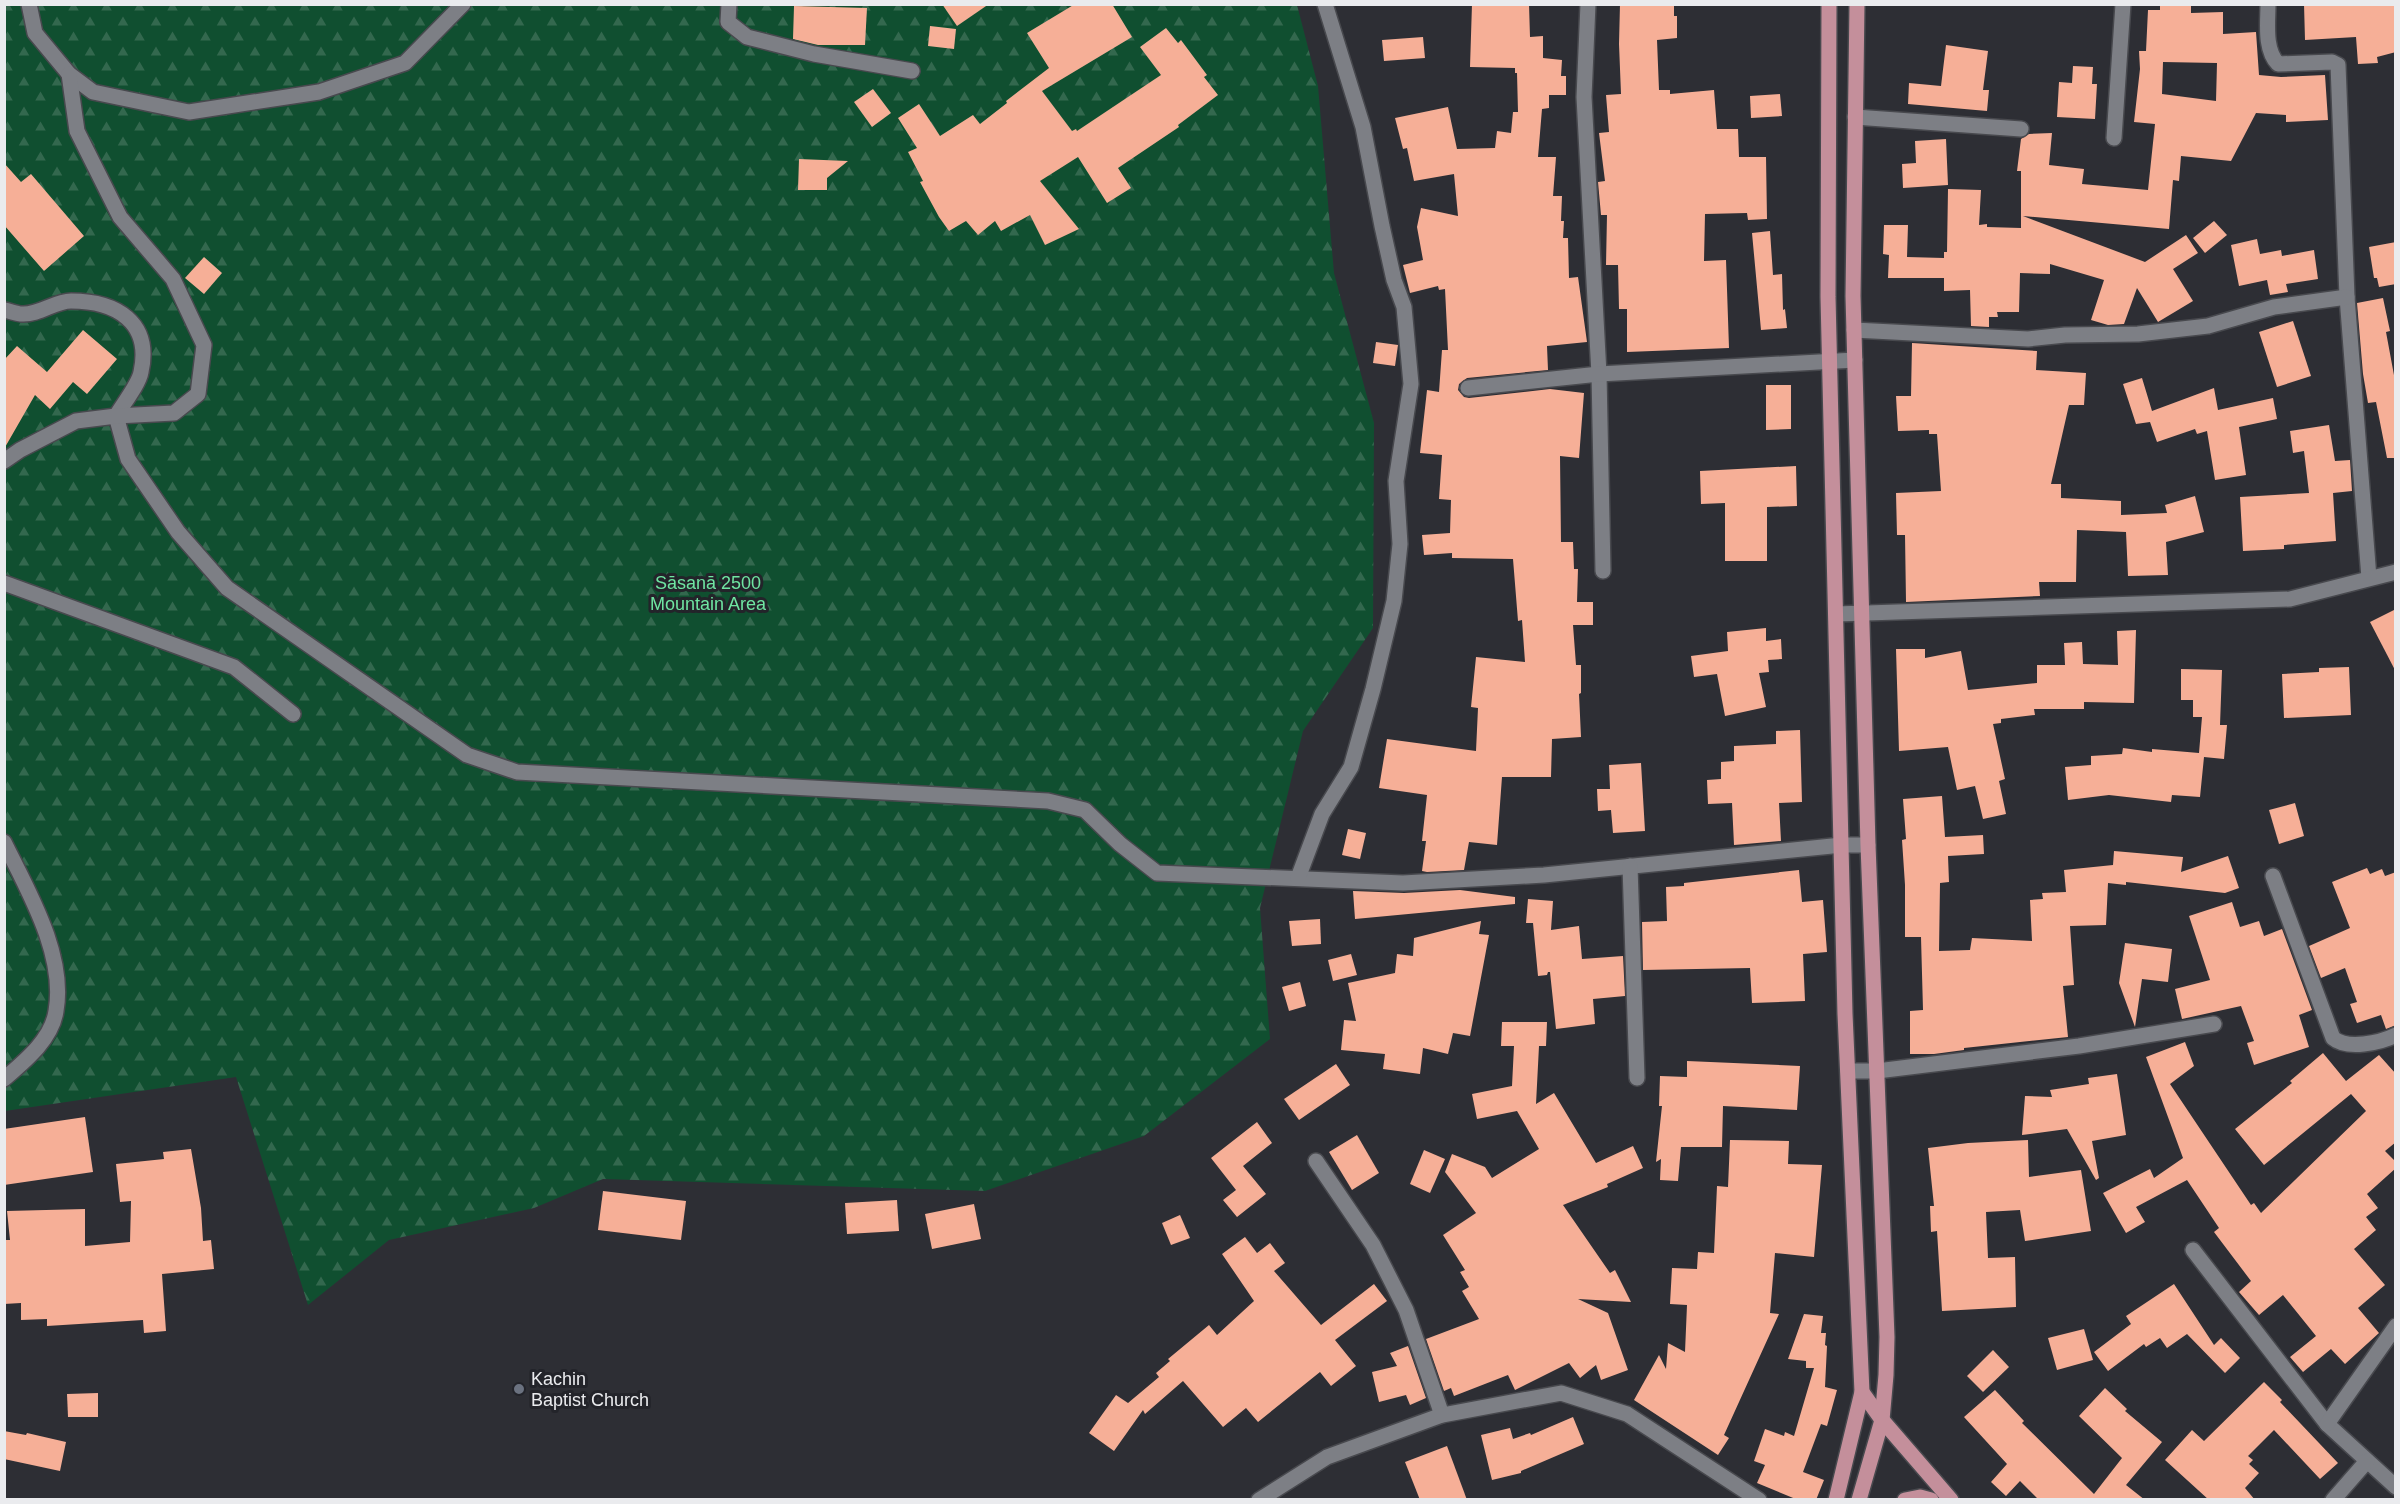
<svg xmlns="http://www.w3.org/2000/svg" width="2400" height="1504" viewBox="0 0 2400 1504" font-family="Helvetica,sans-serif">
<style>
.forest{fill:url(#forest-firs)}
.building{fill:#f6af97;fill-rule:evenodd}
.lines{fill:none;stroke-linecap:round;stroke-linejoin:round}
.minor-casing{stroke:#48494e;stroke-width:18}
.major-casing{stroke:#48494e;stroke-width:18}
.minor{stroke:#7d7f85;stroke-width:15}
.major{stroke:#c48f9b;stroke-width:15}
.worship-dot{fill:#6b7280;stroke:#23242a;stroke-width:2}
.labels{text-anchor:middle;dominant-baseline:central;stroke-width:6;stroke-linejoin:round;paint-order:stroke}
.park-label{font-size:18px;fill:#6fe5a2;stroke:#23242a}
.poi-label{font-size:18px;fill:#eaebee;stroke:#23242a;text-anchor:start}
</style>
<defs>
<pattern id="forest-firs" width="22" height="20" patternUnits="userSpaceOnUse" patternTransform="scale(1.5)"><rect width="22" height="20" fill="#104f30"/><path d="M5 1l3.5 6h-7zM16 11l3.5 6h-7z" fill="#33684e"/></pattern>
</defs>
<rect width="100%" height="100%" fill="#2d2e34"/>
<polygon class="forest" points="4,5 1297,5 1318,86 1334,273 1374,423 1373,628 1303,731 1260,908 1270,1039 1144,1136 985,1191 603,1179 534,1208 389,1240 308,1305 236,1077 5,1111"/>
<g class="building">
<polygon points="942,4 989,4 957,26"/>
<polygon points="1075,4 1112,4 1132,37 1042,91 1072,131 1076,129 1077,131 1161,75 1140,47 1166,28 1178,43 1181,40 1207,75 1204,77 1218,95 1178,125 1179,127 1118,168 1131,188 1107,203 1078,157 1040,181 1079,229 1045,245 1030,215 1001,231 995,221 978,235 966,221 949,231 939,217 920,182 923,181 908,152 917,148 898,118 919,104 940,136 973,115 980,124 1007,103 1006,101 1049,68 1027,33"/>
<polygon points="1472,4 1529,4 1530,37 1543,36 1543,58 1562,60 1561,76 1566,76 1566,95 1549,95 1549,108 1542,109 1538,157 1556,157 1553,196 1562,196 1561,221 1564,221 1563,238 1568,238 1569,278 1578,277 1587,342 1547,346 1548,370 1467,378 1459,384 1458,390 1464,397 1469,398 1550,389 1584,393 1579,458 1560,456 1561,542 1573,542 1574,569 1578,569 1577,602 1593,602 1593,625 1573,625 1576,665 1581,665 1581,693 1579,694 1581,737 1552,739 1551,777 1502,777 1497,845 1469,842 1464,870 1427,872 1422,871 1426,841 1422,841 1427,795 1379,788 1387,739 1476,751 1478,708 1471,707 1476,657 1525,662 1522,620 1518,621 1513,559 1452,558 1452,553 1424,555 1422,535 1450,533 1451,500 1439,499 1442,455 1420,453 1427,390 1439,392 1442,350 1448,350 1445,289 1439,290 1438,286 1410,293 1403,265 1423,260 1417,227 1421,208 1458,216 1454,174 1414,181 1407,148 1403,149 1395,118 1448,107 1457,149 1495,148 1497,131 1511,133 1513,112 1518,112 1517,73 1515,73 1515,68 1470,67"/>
<polygon points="1620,4 1674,4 1674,16 1677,16 1677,38 1657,40 1659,90 1670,90 1670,94 1714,90 1717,129 1738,129 1739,157 1766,157 1767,219 1748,220 1747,213 1705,214 1704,261 1726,260 1729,348 1627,352 1627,309 1619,309 1618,265 1606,265 1607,215 1601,215 1598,182 1605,181 1599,133 1609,132 1606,95 1621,94 1619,44"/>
<path d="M2160 4H2191V13L2223 12V34L2256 32 2259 75 2281 77 2325 75 2328 120 2286 122V115L2256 113 2231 161 2181 156 2179 181 2173 180 2169 229 2023 216 2145 262 2186 235 2198 253 2173 269 2193 301 2158 322 2137 288 2124 324 2108 325 2091 320 2104 280 2050 264V274L2020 273 2019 312H1997L1998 317H1989V327L1971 326 1970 290 1944 291V278H1888L1889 255 1883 254 1884 225H1908L1907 257 1944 258V252H1947L1948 189 1981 190 1979 225 1987 224V227L2021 228V171H2017L2021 139 2029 134 2052 133 2049 165 2084 169 2082 184 2148 190 2155 124 2134 122 2140 69 2139 51H2146L2148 10H2160ZM2163 62 2217 63 2216 101 2162 94Z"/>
<polygon points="2304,4 2396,4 2396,52 2377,57 2378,63 2358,64 2356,37 2305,40"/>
<polygon points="794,6 867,8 865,45 818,45 793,39"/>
<polygon points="930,26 956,29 954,49 928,46"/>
<polygon points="1423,37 1425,58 1384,61 1382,40"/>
<polygon points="1946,45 1988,51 1983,90 1989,90 1987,111 1908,104 1909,83 1941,86"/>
<polygon points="2073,66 2093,67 2092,84 2097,84 2095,119 2057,117 2059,82 2072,83"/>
<polygon points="873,89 891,113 872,127 854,102"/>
<polygon points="1780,94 1782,116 1751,118 1750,96"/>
<polygon points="1946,139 1948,185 1903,188 1902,164 1916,163 1915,141"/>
<polygon points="799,159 848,161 827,178 827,190 798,190"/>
<polygon points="4,163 21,182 31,174 84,236 44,271 4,225"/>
<polygon points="2214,221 2227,235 2205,253 2193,238"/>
<polygon points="1770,231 1773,275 1782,274 1783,310 1785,309 1787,328 1761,330 1752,233"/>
<polygon points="2257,239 2260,254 2281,250 2282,256 2314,250 2318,279 2286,284 2288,292 2270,295 2267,280 2239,286 2231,245"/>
<polygon points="2396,242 2396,284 2379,287 2377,278 2374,278 2369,247"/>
<polygon points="204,257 222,273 204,294 185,278"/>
<polygon points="2383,298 2390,331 2386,332 2396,386 2396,458 2387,458 2376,402 2368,403 2363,374 2357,303"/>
<polygon points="2293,321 2311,376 2277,387 2259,332"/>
<polygon points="83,330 117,359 87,394 73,382 50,409 35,395 4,449 4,360 17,346 47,372"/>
<polygon points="1376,342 1398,345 1395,366 1373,363"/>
<polygon points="1912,343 2037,351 2036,370 2086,373 2084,405 2069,405 2051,484 2061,484 2061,498 2121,501 2121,515 2167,513 2165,505 2195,496 2204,532 2166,542 2168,575 2128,576 2126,532 2077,530 2076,582 2039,582 2040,596 1906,602 1905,535 1897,535 1896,493 1941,491 1937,434 1929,434 1929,430 1898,431 1896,396 1911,396"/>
<polygon points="2142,378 2152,411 2214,388 2218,410 2273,398 2277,419 2239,427 2246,475 2215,480 2207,431 2197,434 2195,429 2157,442 2150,422 2136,424 2123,384"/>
<polygon points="1766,385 1791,385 1791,429 1766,430"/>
<polygon points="2329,425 2335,461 2350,460 2352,491 2333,493 2336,541 2284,545 2284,549 2243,551 2240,497 2309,493 2304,451 2293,453 2290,431"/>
<polygon points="1796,466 1797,506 1767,507 1767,561 1725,561 1725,503 1701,504 1700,471"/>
<polygon points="2396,609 2396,672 2370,622"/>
<polygon points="1766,628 1766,641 1781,639 1782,659 1768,660 1769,672 1759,673 1766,707 1725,716 1717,674 1694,677 1691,656 1728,651 1727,632"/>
<polygon points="2136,630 2134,703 2084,702 2084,709 2034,709 2035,715 2001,719 2001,723 1993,724 2005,779 1999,781 2006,814 1983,819 1975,786 1957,790 1948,747 1899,751 1896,649 1925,649 1925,658 1961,651 1968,690 2037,683 2037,665 2065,665 2064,643 2082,642 2083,664 2118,665 2117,631"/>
<polygon points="2349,667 2351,715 2284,718 2282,674 2319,672 2319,668"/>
<polygon points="2181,669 2222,670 2220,725 2227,725 2224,759 2204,757 2200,797 2172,795 2171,802 2109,795 2068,800 2065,767 2091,765 2091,756 2122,754 2123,748 2152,752 2152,749 2199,753 2202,717 2193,717 2193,700 2181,700"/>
<polygon points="1800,730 1802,802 1779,803 1781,841 1734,845 1732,803 1708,804 1707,780 1721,779 1721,762 1734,761 1734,746 1776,744 1776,731"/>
<polygon points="1641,763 1645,831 1613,833 1611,810 1598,811 1597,789 1610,789 1609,765"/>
<polygon points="1942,796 1945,837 1983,835 1984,854 1948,856 1949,882 1940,883 1939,951 1970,950 1972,938 2032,941 2030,900 2043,899 2042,893 2066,892 2064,870 2113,865 2114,851 2183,857 2181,872 2228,856 2239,888 2225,893 2126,882 2126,885 2108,883 2106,925 2070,926 2074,985 2063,986 2068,1037 1964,1048 1964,1050 1934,1054 1910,1054 1910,1011 1923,1010 1921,937 1905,937 1905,885 1902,840 1906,839 1903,799"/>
<polygon points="2295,803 2304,836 2279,844 2269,810"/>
<polygon points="1348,829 1366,833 1360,859 1342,855"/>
<polygon points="2367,868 2370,874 2382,869 2385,876 2396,872 2396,1025 2386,1029 2381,1015 2357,1023 2350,1004 2357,1002 2345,968 2321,978 2309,946 2350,928 2332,882"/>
<polygon points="1799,870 1802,902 1823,900 1827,952 1803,954 1805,1001 1752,1003 1750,968 1643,970 1642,922 1667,921 1666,887 1684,886 1684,883"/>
<polygon points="1460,890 1515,897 1515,904 1355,919 1353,891 1404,893"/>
<polygon points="1528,899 1553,901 1551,930 1579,926 1582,959 1623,956 1625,996 1593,999 1595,1024 1556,1029 1550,972 1548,972 1547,975 1538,976 1533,923 1526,923"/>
<polygon points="2232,902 2240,927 2259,921 2264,936 2282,929 2312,1010 2299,1015 2309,1047 2254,1065 2247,1043 2254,1041 2241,1006 2182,1019 2175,989 2210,980 2189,916"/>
<polygon points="1320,919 1321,944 1292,946 1289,921"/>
<polygon points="1481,921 1479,934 1489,935 1470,1036 1453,1033 1448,1054 1423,1048 1420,1074 1383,1069 1385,1054 1341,1050 1344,1020 1356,1021 1348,983 1395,973 1397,954 1413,956 1414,938"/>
<polygon points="2125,943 2172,949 2168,982 2142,979 2135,1027 2119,983"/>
<polygon points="1351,954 1357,975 1333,981 1328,960"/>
<polygon points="1300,982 1306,1006 1289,1011 1282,987"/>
<polygon points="1502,1022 1547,1022 1546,1046 1539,1046 1536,1104 1554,1093 1596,1163 1633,1146 1643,1168 1607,1184 1608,1187 1563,1205 1610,1273 1615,1270 1631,1302 1578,1299 1608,1313 1628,1370 1601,1380 1596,1365 1580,1378 1569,1363 1515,1390 1508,1375 1454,1396 1451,1388 1444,1391 1426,1339 1479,1319 1462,1291 1469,1287 1460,1272 1465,1270 1443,1235 1476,1213 1445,1172 1452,1154 1485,1167 1492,1178 1539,1149 1517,1111 1477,1119 1472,1094 1512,1086 1514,1046 1501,1046"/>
<polygon points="2185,1042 2194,1066 2170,1084 2251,1205 2254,1203 2261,1213 2366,1111 2351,1094 2264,1165 2235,1129 2292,1083 2290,1081 2323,1053 2346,1081 2379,1055 2396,1074 2396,1142 2385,1151 2396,1162 2396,1168 2367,1194 2378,1208 2366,1217 2376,1230 2354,1249 2385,1285 2358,1308 2379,1333 2345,1364 2331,1349 2303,1372 2290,1357 2316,1336 2283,1295 2259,1315 2239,1292 2251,1281 2214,1232 2219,1228 2187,1180 2136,1207 2145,1222 2126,1233 2103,1193 2150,1169 2154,1178 2183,1158 2146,1057"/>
<polygon points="1687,1061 1800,1066 1797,1110 1723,1106 1722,1147 1681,1147 1678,1181 1660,1180 1661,1159 1656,1162 1662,1106 1659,1106 1660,1076 1687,1077"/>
<polygon points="1336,1064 1350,1085 1299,1120 1284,1099"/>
<polygon points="2117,1074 2126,1135 2092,1141 2099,1178 2096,1180 2067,1129 2022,1135 2025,1096 2052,1097 2050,1090 2089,1084 2088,1078"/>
<polygon points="85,1117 93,1172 4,1185 4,1129"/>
<polygon points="1257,1122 1272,1143 1243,1166 1266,1194 1237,1217 1223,1200 1236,1190 1211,1158"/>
<polygon points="1357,1135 1379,1173 1352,1190 1329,1152"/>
<polygon points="1730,1140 1789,1141 1788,1164 1822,1165 1814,1257 1775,1253 1770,1313 1779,1314 1724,1435 1729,1438 1718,1455 1634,1400 1659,1355 1666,1369 1668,1343 1685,1352 1687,1305 1670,1304 1672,1268 1697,1269 1698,1252 1714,1253 1717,1186 1728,1187"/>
<polygon points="2028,1140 2029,1177 2081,1170 2091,1231 2025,1241 2020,1210 1986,1212 1988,1258 2015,1257 2016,1307 1942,1311 1937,1231 1931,1232 1930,1206 1934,1206 1928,1148 1968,1143"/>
<polygon points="191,1149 201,1208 203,1241 211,1240 214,1269 162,1274 166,1331 144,1333 143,1320 47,1326 47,1319 21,1320 21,1303 4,1304 4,1240 10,1240 7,1211 85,1209 85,1246 130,1242 131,1201 120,1202 116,1164 164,1159 163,1152"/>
<polygon points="1424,1150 1445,1159 1430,1193 1410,1184"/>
<polygon points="603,1191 686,1201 681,1240 598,1230"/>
<polygon points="897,1200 899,1231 847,1234 845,1203"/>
<polygon points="974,1204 981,1239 932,1249 925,1214"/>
<polygon points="1180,1215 1190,1238 1171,1245 1162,1223"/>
<polygon points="1245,1237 1257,1253 1270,1243 1285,1263 1274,1271 1321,1325 1374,1284 1387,1301 1335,1340 1356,1366 1331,1386 1320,1372 1258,1422 1246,1408 1223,1427 1183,1381 1145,1414 1143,1410 1114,1451 1089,1433 1116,1395 1128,1403 1159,1377 1156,1373 1170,1361 1168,1359 1209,1325 1217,1335 1254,1301 1222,1254"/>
<polygon points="2174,1284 2214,1345 2221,1338 2240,1358 2225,1373 2187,1334 2167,1348 2160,1338 2146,1347 2144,1344 2108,1371 2094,1352 2131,1324 2126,1316"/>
<polygon points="1804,1314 1823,1316 1821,1333 1826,1333 1825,1345 1827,1346 1825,1387 1837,1390 1827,1426 1821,1424 1803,1472 1824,1480 1816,1500 1798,1500 1757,1483 1765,1465 1754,1461 1765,1429 1784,1436 1785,1432 1794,1436 1814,1368 1806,1368 1806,1361 1788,1359"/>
<polygon points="2084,1329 2093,1360 2057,1370 2048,1338"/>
<polygon points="1408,1346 1426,1398 1410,1405 1406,1395 1379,1402 1372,1372 1397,1366 1390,1353"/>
<polygon points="1993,1350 2009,1367 1983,1392 1967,1376"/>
<polygon points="2264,1382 2282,1400 2280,1402 2338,1463 2320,1479 2274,1430 2248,1456 2253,1460 2249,1464 2259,1473 2245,1488 2255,1500 2209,1500 2165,1460 2192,1430 2204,1441"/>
<polygon points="2105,1388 2127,1409 2125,1411 2162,1442 2126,1485 2145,1500 2039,1500 2020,1481 2006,1496 1991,1482 2007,1464 1964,1417 1995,1390 2024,1421 2022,1423 2094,1494 2122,1458 2079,1416"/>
<polygon points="98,1393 98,1417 68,1417 67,1394"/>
<polygon points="1573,1417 1584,1444 1521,1471 1521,1473 1492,1480 1481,1435 1510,1428 1513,1439 1530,1433 1531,1435"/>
<polygon points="4,1431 26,1435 27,1433 66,1442 60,1471 4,1459"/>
<polygon points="1447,1446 1467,1500 1420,1500 1405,1462"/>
</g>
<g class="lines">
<g class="minor-casing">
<g id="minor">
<polyline points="29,4 35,33 69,74 93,92 189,112 319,92 405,63 463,4"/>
<polyline points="729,4 728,22 747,37 814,54 912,71"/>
<polyline points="1588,4 1584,97 1599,374 1603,571"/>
<path d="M2268 4C2268 23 2264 49 2278 64L2332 62 2338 65 2347 297 2369 578"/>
<polyline points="1855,117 2021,129"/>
<polyline points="2114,138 2123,4"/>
<path d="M4 310C10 311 17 314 22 314 39 315 55 301 71 301 116 301 152 322 141 372 139 384 123 404 116 416L128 459 178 532 227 588 467 755 517 772 1048 801 1085 810 1120 844 1157 873 1403 883 1544 875 1842 845H1868"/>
<polyline points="1854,330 2028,339 2065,335 2138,334 2208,326 2274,307 2347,297"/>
<polyline points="1468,388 1599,374 1855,360"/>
<polyline points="4,461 20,450 76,421 116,416 174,413 198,394 204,345 173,279 120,217 77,131 69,74"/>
<polyline points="4,583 234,667 293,714"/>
<polyline points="1836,614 2290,599 2396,572"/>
<path d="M4 842C28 891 66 955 56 1011 52 1039 25 1061 4 1079"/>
<polyline points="1630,866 1637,1078"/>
<path d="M2273 876 2333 1038C2347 1050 2380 1043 2396 1035"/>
<polyline points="1298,878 1322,814 1351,767 1373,689 1394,601 1400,544 1396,481 1411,384 1404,307 1394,280 1382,226 1363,127 1325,4"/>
<polyline points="1848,1071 1877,1071 2079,1046 2214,1024"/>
<polyline points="1316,1161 1373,1245 1406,1310 1442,1415"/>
<polyline points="2193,1250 2327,1424 2396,1487"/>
<polyline points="2327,1424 2396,1326"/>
<polyline points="1259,1500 1327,1457 1442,1415 1561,1393 1627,1414 1759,1500"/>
<polyline points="2333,1500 2367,1461"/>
</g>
</g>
<g class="major-casing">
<g id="major">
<polyline points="1829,4 1828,297 1845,1014 1862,1392 1836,1500"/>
<polyline points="1857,4 1853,296 1868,845 1887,1337 1886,1375 1882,1420 1859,1500"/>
<polyline points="1862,1392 1882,1420 1951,1500"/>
<polyline points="1905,1500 1920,1497 1931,1500"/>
</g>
</g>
<use href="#minor" class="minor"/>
<use href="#major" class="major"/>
</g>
<circle class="worship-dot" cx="519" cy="1389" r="6"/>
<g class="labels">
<g class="park-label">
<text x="708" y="583">Sāsanā 2500<tspan x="708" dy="21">Mountain Area</tspan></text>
</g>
<g class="poi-label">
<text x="531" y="1379">Kachin<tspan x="531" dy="21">Baptist Church</tspan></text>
</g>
</g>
<rect width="2400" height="1504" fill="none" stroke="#eaebee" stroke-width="12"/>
</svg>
